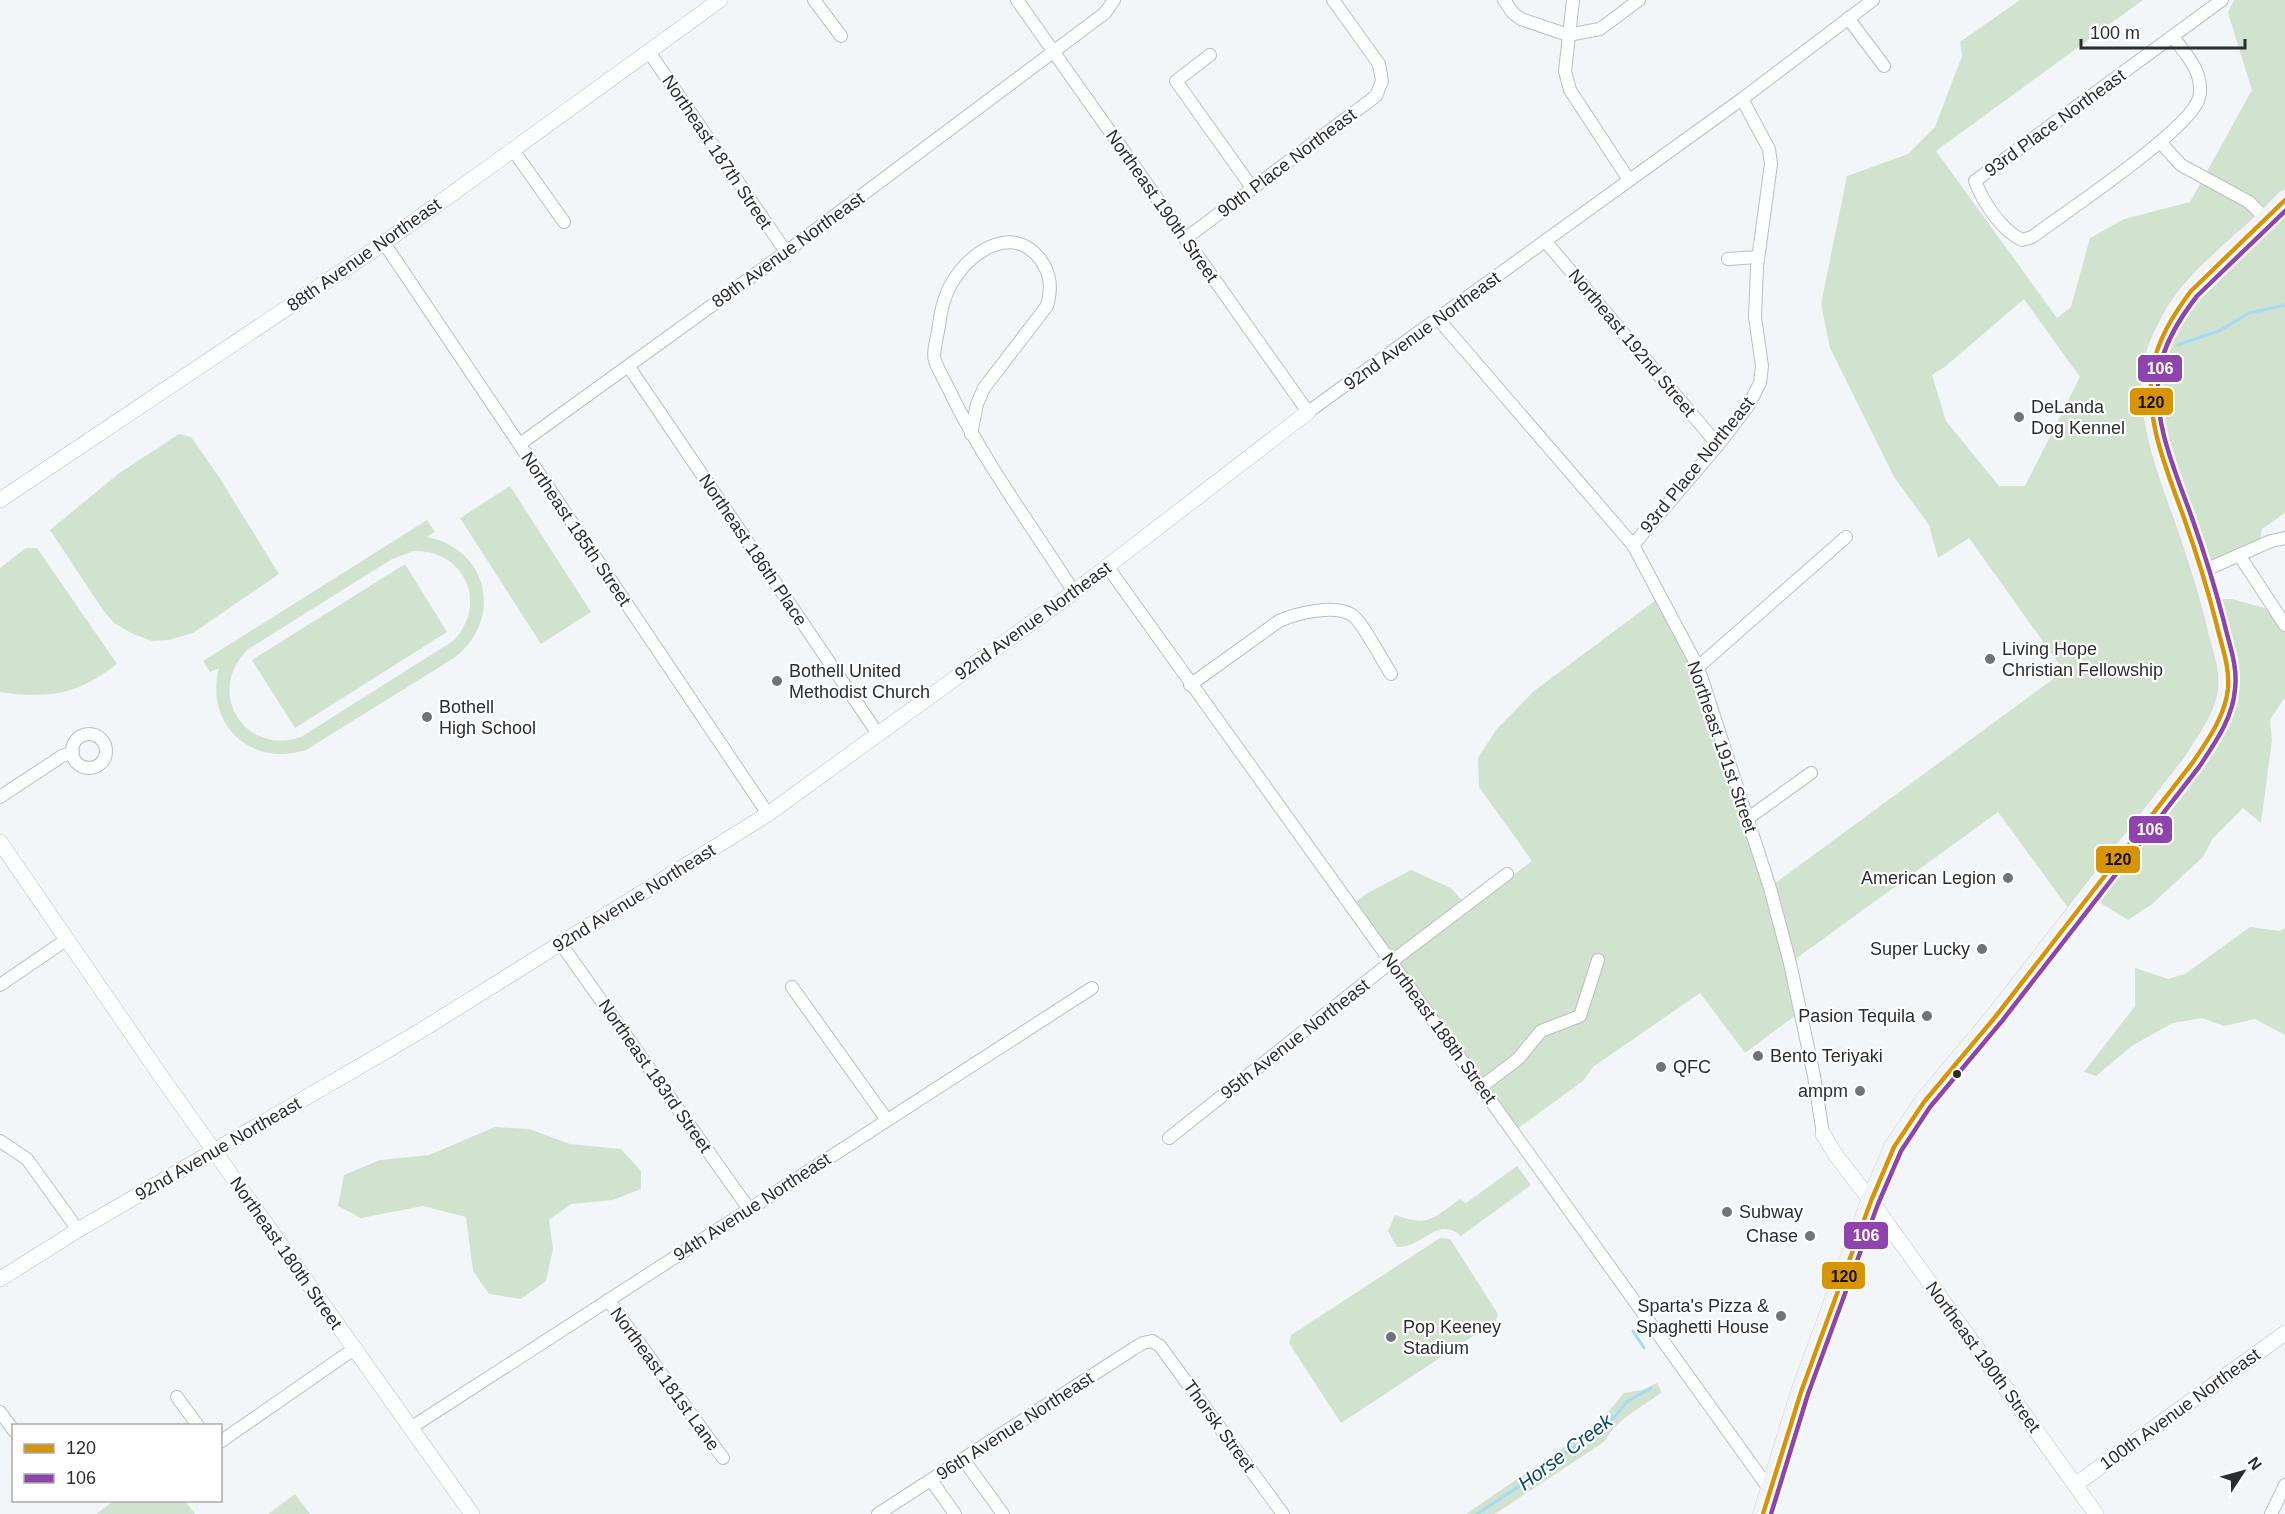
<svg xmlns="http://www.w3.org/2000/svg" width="2285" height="1514" viewBox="0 0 2285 1514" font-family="Helvetica,sans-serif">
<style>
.green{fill:#d1e2cf;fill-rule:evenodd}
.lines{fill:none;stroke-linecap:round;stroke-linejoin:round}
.stream{stroke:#a4dbf3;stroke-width:3}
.minor-casing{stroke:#bcbec0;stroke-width:14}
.tertiary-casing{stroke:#bcbec0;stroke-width:16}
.primary-casing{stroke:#d1d2d3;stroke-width:21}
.minor{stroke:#fdfefe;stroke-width:12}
.tertiary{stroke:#fdfefe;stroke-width:15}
.primary{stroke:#f1f3f7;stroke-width:20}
.bus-1-casing{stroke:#fff;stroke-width:9}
.bus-2-casing{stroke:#fff;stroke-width:9}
.bus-1{stroke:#d89407;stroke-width:4.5}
.bus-2{stroke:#8e44ad;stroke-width:4.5}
.poi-dot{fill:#717376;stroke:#fff;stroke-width:2}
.bus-dot{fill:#2b2d2f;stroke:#fff;stroke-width:2}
.labels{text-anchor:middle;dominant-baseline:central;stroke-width:4.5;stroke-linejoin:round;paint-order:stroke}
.street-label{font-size:18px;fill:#2b2d2f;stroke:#fff}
.poi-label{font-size:18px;fill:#2b2d2f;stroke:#fff;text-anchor:start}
.water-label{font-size:20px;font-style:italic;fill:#094b63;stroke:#fff}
.line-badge{stroke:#fff;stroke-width:2}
.badge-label{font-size:16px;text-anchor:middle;font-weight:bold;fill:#fff}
.pale-badge-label{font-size:16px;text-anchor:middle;font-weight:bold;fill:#111}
</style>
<rect width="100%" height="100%" fill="#f3f6f9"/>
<g class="green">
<path d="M2020 0H2143L1936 151 2057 318 2071 307 2090 238 2124 219 2190 202 2252 90 2228 13 2234 0H2285V513L2262 529 2259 546 2203 572 2211 599H2232L2275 611 2285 625V697L2270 720 2272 740 2261 823 2243 808 2213 838 2203 857 2151 905 2128 920 2089 896 2074 916 1998 812 1790 963 1800 1012 1745 1053 1700 993 1593 1067 1583 1081 1513 1132 1350 906 1366 894 1411 870 1451 888 1469 908 1532 861 1479 787 1478 758 1496 730 1534 691 1660 597 1698 667 1770 887 2064 671 1969 538 1938 558 1929 525 1894 477 1830 348 1821 304 1847 176 1908 154 1935 127 1962 56 1960 42ZM2024 299 2080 377 2025 486H1999L1946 421 1932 375 1946 366Z"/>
<polygon points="179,434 191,437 219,477 279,574 193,633 169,640 152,641 133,634 114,623 103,610 50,530 118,474"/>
<polygon points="510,486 591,612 541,644 460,518"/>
<path d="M427 520 435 532 427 537C489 549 504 620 454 658L306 750C251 768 204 724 219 668L210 672 203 661ZM414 551C465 550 489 604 453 641L301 737C245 756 205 693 247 650L392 559Z"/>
<path d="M26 548H37L117 664C77 695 49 699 0 692V568Z"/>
<polygon points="405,564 447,632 295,728 252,660"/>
<polygon points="2250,927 2280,931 2285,928 2285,1035 2255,1019 2224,1026 2202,1018 2173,1023 2133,1045 2096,1076 2084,1072 2135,1006 2135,968 2168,979 2185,974"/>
<polygon points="495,1127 529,1129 570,1144 621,1149 641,1171 641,1189 613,1200 571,1204 549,1220 553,1249 546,1281 521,1299 489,1294 473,1271 466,1217 423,1206 361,1218 338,1206 344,1175 380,1160 429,1155"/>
<path d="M1517 1166 1531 1185 1461 1236C1436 1215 1424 1248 1397 1247L1388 1231 1395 1215C1428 1227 1433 1219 1460 1199L1466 1203Z"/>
<polygon points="1440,1238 1450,1239 1498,1314 1496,1321 1341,1423 1289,1343 1291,1335"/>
<path d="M1657 1383 1662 1392C1641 1408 1618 1418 1604 1442L1495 1514H1466L1598 1424 1624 1393 1642 1390Z"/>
<polygon points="295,1494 310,1514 268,1514"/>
<polygon points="115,1500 185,1501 195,1514 96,1514"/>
</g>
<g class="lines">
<g class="stream">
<polyline points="2178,345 2221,330 2249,313 2285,305"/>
<polyline points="1633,1331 1644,1348"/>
<polyline points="1477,1514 1538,1474 1551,1463 1609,1423 1628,1401 1651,1388"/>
</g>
<g class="minor-casing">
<g id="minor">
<polyline points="814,0 841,36"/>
<polyline points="1017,0 1308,412 1742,99 1873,0"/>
<polyline points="1504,0 1513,13 1521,19 1568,35 1600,29 1639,0"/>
<polyline points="1573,0 1565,71 1570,90 1629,180"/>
<polyline points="1848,18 1884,66"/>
<path d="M2173 37C2186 54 2205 74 2199 98 2191 129 2063 214 2032 237L2022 240C2001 230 1983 202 1975 181L2222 0"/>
<polyline points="649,52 786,252"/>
<polyline points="1210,55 1176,81 1253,189"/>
<polyline points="2160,142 2181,165 2249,202 2267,220"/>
<polyline points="513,150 564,222"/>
<polyline points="1185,239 1376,96 1382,81 1379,64 1333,0"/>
<polyline points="1546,242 1718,445"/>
<polyline points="384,243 768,814"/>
<polyline points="1728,259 1758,257"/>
<polyline points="1439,320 1633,545 1698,667 1770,888 1790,963 1814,1076 1823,1134"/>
<polyline points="629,367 878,734"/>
<path d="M971 434 977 404 984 388 1047 306C1052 288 1051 274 1040 259 1014 225 974 249 955 278 945 292 941 309 939 325 938 335 932 352 935 361 940 374 948 386 953 398 987 466 1033 528 1074 592"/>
<polyline points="520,444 786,252 1105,13 1114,0"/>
<polyline points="1633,545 1718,445 1748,406 1760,383 1762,366 1755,317 1757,267 1771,164 1769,149 1742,99"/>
<polyline points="2239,555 2285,625"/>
<polyline points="1107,566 1770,1490"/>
<polyline points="2203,571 2271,541 2285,538"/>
<polyline points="1698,667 1846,537"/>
<path d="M1190 685 1279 621C1297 613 1335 604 1352 615 1361 620 1384 663 1391 674"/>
<circle cx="89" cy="751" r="17"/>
<polyline points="0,797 62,756 73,752"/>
<polyline points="1747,819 1811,773"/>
<polyline points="561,944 749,1209"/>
<polyline points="0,985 66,940"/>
<polyline points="792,987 887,1120"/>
<polyline points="1481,1087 1518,1059 1541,1031 1580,1016 1598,960"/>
<polyline points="1169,1138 1391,962 1507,874"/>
<polyline points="0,1141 27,1159 78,1230"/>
<polyline points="608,1300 723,1458"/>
<polyline points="177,1397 198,1426"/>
<polyline points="0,1412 14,1431"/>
<polyline points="412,1427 1092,988"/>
<polyline points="220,1442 354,1349"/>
<polyline points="963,1459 1003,1514"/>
<polyline points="931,1480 955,1514"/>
<polyline points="878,1514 1133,1349 1143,1343 1152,1341 1160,1346 1283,1514"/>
<polyline points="2271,1514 2285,1485"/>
</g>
</g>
<g class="tertiary-casing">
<g id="tertiary">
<polyline points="0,500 384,243 720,0"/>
<polyline points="0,842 158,1072 472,1514"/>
<polyline points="1823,1134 1835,1154 1871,1201 2096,1514"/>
<polyline points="0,1279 78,1230 417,1033 768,814 1074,592 1308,412"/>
<polyline points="2075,1485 2285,1333"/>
</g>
</g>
<g class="primary-casing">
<path id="primary" d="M1763 1514 1801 1392 1871 1201 1894 1147 1924 1102 1996 1016 2193 762C2208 739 2225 716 2228 689 2230 670 2223 649 2218 631 2209 592 2197 555 2184 518 2168 474 2149 425 2151 377 2152 360 2160 341 2168 326 2191 276 2249 241 2285 200"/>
</g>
<use href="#minor" class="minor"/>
<use href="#tertiary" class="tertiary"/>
<use href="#primary" class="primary"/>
<g class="bus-1-casing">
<path id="bus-1" d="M1763 1514 1801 1392 1871 1201 1894 1147 1924 1102 1996 1016 2193 762C2208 740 2225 716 2228 689 2230 666 2221 644 2216 622 2207 587 2196 552 2184 518 2168 473 2145 421 2152 372 2156 342 2173 315 2191 291L2285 200"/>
</g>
<g class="bus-2-casing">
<path id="bus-2" d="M1771 1514 1808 1394 1878 1204 1901 1151 1930 1107 2002 1021 2199 767C2215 743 2233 718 2235 689 2238 666 2229 644 2224 622 2215 587 2204 552 2192 518 2176 473 2152 421 2159 373 2163 344 2180 318 2197 296L2285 211"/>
</g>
<use href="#bus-1" class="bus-1"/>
<use href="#bus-2" class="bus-2"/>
</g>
<g class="poi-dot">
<circle cx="2019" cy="417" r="6"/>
<circle cx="1990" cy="659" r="6"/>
<circle cx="777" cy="681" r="6"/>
<circle cx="427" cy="717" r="6"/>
<circle cx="2008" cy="878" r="6"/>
<circle cx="1982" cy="949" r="6"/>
<circle cx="1927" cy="1016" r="6"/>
<circle cx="1758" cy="1056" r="6"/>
<circle cx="1661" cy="1067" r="6"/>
<circle cx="1860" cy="1091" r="6"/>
<circle cx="1727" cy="1212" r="6"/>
<circle cx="1810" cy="1236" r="6"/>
<circle cx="1781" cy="1316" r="6"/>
<circle cx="1391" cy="1337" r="6"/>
</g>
<circle class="bus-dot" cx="1957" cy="1074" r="5"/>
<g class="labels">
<g class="street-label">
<text transform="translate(2055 123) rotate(-36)">93rd Place Northeast</text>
<text transform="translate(717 152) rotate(56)">Northeast 187th Street</text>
<text transform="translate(1287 163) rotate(-37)">90th Place Northeast</text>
<text transform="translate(1162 206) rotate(55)">Northeast 190th Street</text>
<text transform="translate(788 250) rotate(-36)">89th Avenue Northeast</text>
<text transform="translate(364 255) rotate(-35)">88th Avenue Northeast</text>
<text transform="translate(1422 331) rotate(-36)">92nd Avenue Northeast</text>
<text transform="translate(1632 343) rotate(50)">Northeast 192nd Street</text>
<text transform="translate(1697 465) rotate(-51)">93rd Place Northeast</text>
<text transform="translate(576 529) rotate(56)">Northeast 185th Street</text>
<text transform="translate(753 550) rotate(56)">Northeast 186th Place</text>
<text transform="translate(1033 621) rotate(-36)">92nd Avenue Northeast</text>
<text transform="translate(1722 747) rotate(71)">Northeast 191st Street</text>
<text transform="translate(634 898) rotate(-32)">92nd Avenue Northeast</text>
<text transform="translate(1439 1028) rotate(54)">Northeast 188th Street</text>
<text transform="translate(1295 1039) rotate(-38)">95th Avenue Northeast</text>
<text transform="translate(655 1076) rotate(55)">Northeast 183rd Street</text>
<text transform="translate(218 1149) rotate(-30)">92nd Avenue Northeast</text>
<text transform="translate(752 1207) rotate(-33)">94th Avenue Northeast</text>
<text transform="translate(286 1253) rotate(55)">Northeast 180th Street</text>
<text transform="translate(1983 1357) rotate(54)">Northeast 190th Street</text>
<text transform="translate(665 1379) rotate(54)">Northeast 181st Lane</text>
<text transform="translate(2180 1409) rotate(-36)">100th Avenue Northeast</text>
<text transform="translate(1015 1426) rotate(-33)">96th Avenue Northeast</text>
<text transform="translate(1219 1426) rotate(54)">Thorsk Street</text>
</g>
<g class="poi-label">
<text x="2031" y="407">DeLanda<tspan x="2031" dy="21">Dog Kennel</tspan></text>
<text x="2002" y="649">Living Hope<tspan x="2002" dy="21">Christian Fellowship</tspan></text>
<text x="789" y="671">Bothell United<tspan x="789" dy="21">Methodist Church</tspan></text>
<text x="439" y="707">Bothell<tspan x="439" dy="21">High School</tspan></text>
<text x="1996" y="878" text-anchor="end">American Legion</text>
<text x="1970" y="949" text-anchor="end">Super Lucky</text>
<text x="1915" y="1016" text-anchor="end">Pasion Tequila</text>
<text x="1770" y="1056">Bento Teriyaki</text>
<text x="1673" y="1067">QFC</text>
<text x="1848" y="1091" text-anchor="end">ampm</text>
<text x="1739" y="1212">Subway</text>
<text x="1798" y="1236" text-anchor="end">Chase</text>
<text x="1769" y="1306" text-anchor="end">Sparta's Pizza &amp;<tspan x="1769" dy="21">Spaghetti House</tspan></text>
<text x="1403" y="1327">Pop Keeney<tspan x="1403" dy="21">Stadium</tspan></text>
</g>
<g class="water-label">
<text transform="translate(1565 1452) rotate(-37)">Horse Creek</text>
</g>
</g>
<g class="line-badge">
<rect x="2137" y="354" width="46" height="29" rx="6" fill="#8e44ad"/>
<rect x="2129" y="387" width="45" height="29" rx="6" fill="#d89407"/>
<rect x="2128" y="815" width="45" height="29" rx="6" fill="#8e44ad"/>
<rect x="2095" y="845" width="46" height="29" rx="6" fill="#d89407"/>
<rect x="1843" y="1221" width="46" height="29" rx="6" fill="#8e44ad"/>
<rect x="1821" y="1261" width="45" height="29" rx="6" fill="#d89407"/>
</g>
<g class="badge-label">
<text x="2160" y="374">106</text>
<text x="2150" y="835">106</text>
<text x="1866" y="1241">106</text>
</g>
<g class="pale-badge-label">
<text x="2151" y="408">120</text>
<text x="2118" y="865">120</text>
<text x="1844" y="1282">120</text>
</g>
<rect x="12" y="1424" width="210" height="78" fill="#ffffff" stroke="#aaabac" stroke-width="1.5"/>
<rect x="24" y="1444" width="30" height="9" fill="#d89407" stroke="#aaabac" stroke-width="1.5"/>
<text x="66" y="1454" font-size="18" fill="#2b2d2f">120</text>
<rect x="24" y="1474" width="30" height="9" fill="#8e44ad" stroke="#aaabac" stroke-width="1.5"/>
<text x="66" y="1484" font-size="18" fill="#2b2d2f">106</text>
<g transform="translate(2243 1472) rotate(54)" stroke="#ffffff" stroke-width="4.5" paint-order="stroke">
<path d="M0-4.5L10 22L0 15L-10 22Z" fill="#2b2d2f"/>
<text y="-9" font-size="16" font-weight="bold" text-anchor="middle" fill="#2b2d2f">N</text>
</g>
<path d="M2081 39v9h164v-9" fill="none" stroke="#2b2d2f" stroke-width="3"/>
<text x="2090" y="39" font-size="18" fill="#2b2d2f" stroke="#ffffff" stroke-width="4.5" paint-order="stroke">100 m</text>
</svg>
